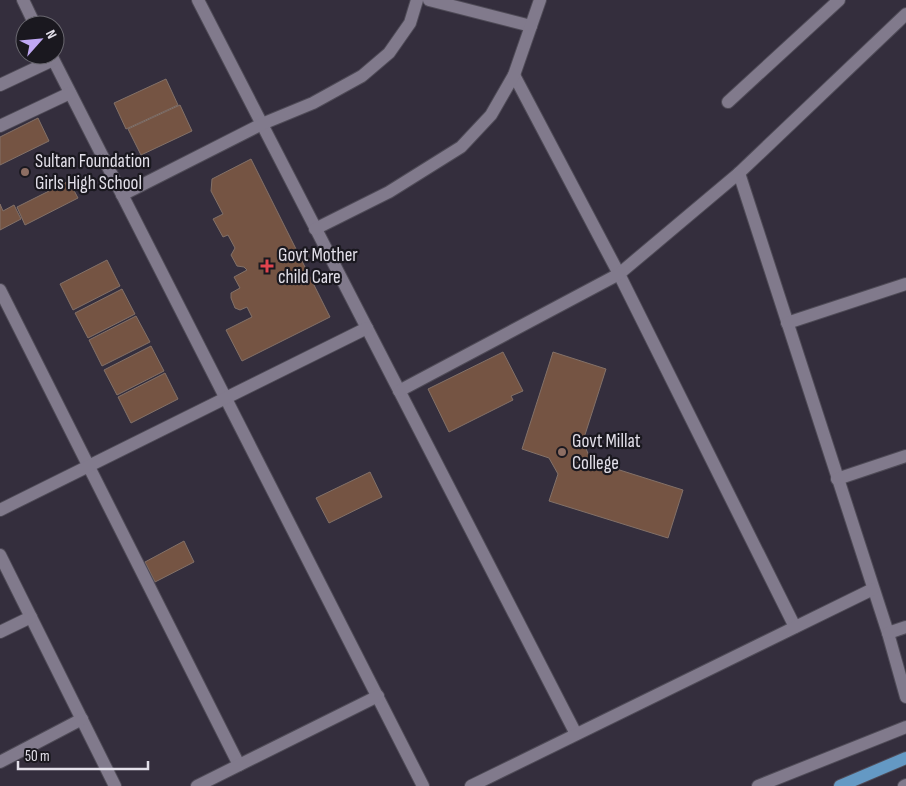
<svg xmlns="http://www.w3.org/2000/svg" width="906" height="786" viewBox="0 0 906 786" font-family="'Sofia Sans Condensed',sans-serif">
<style>
.building{fill:#755443;stroke:#837168}
.lines{fill:none;stroke-linecap:round;stroke-linejoin:round}
.minor-casing{stroke:#4f4b57;stroke-width:14}
.major-casing{stroke:#4f4b57;stroke-width:14}
.minor{stroke:#817a8c;stroke-width:12}
.major{stroke:#6499c4;stroke-width:12}
.education-dot{fill:#8d6e63;stroke:#1a181f;stroke-width:2}
.health-dot{fill:#e0444e;stroke:#1a181f;stroke-width:2}
.labels{text-anchor:middle;dominant-baseline:central;stroke-width:4.5;stroke-linejoin:round;paint-order:stroke}
.poi-label{font-size:19px;fill:#e3e0ea;stroke:#1a181f;text-anchor:start}
</style>
<rect width="100%" height="100%" fill="#342e3d"/>
<g class="building">
<polygon points="166,79 178,105 126,129 114,103"/>
<polygon points="180,105 192,131 141,155 128,129"/>
<polygon points="38,118 49,141 0,165 0,137"/>
<polygon points="251,159 330,317 242,361 226,330 252,317 247,307 240,310 235,308 231,298 231,293 240,288 234,277 247,270 244,267 237,266 231,255 235,248 228,235 223,237 213,219 223,214 211,191 212,179"/>
<polygon points="69,181 78,198 25,225 17,207"/>
<polygon points="0,204 3,211 14,205 21,219 0,230"/>
<polygon points="107,260 120,286 73,310 60,284"/>
<polygon points="122,289 135,314 88,338 75,313"/>
<polygon points="136,316 150,342 102,366 89,340"/>
<polygon points="151,346 164,371 117,395 104,370"/>
<polygon points="503,352 523,391 511,396 513,400 449,432 428,389"/>
<polygon points="553,352 606,369 583,441 591,461 683,490 668,538 549,501 558,474 549,458 522,449"/>
<polygon points="165,373 178,399 131,423 118,397"/>
<polygon points="370,472 382,497 329,523 316,498"/>
<polygon points="184,541 194,562 155,582 145,562"/>
</g>
<g class="lines">
<g class="minor-casing">
<g id="minor">
<polyline points="23,0 35,25"/>
<polyline points="198,0 576,734"/>
<polyline points="429,0 531,26"/>
<polyline points="51,55 423,786"/>
<polyline points="514,75 619,274 795,627"/>
<polyline points="0,85 53,60"/>
<polyline points="728,102 839,0"/>
<polyline points="0,126 70,93"/>
<polyline points="739,173 888,633 906,697"/>
<polyline points="122,195 262,124 313,103 362,76 389,53 410,23 417,0"/>
<polyline points="315,229 389,192 461,147 491,115 514,75 540,0"/>
<polyline points="0,290 239,765"/>
<polyline points="787,323 906,284"/>
<polyline points="399,391 619,274 739,173 906,14"/>
<polyline points="837,479 906,456"/>
<polyline points="0,510 367,328"/>
<polyline points="0,555 115,786"/>
<polyline points="0,632 31,617"/>
<polyline points="888,633 906,627"/>
<polyline points="0,762 82,719"/>
<polyline points="197,786 378,696"/>
<polyline points="471,786 873,589"/>
<polyline points="758,786 906,727"/>
<polyline points="904,786 906,785"/>
</g>
</g>
<g class="major-casing">
<polyline id="major" points="840,786 906,758"/>
</g>
<use href="#minor" class="minor"/>
<use href="#major" class="major"/>
</g>
<g class="education-dot">
<circle cx="25" cy="172" r="5"/>
<circle cx="562" cy="452" r="5"/>
</g>
<path class="health-dot" d="M264.5 258.5h5v5h5v5h-5v5h-5v-5h-5v-5h5z"/>
<g class="labels">
<g class="poi-label">
<text x="35" y="161">Sultan Foundation<tspan x="35" dy="22">Girls High School</tspan></text>
<text x="278" y="255">Govt Mother<tspan x="278" dy="22">child Care</tspan></text>
<text x="572" y="441">Govt Millat<tspan x="572" dy="22">College</tspan></text>
</g>
</g>
<g transform="translate(40 40) rotate(63)"><circle r="24" fill="#1a181f" stroke="#6a6870"/>
<path d="M0-4L9 19L0 12L-9 19Z" fill="#c0a8f4"/>
<text y="-8" font-size="14" font-weight="bold" text-anchor="middle" fill="#e3e0ea">N</text>
</g>
<path d="M18 761v8h130v-8" fill="none" stroke="#e3e0ea" stroke-width="2.5"/>
<text x="25" y="761" font-size="15" fill="#e3e0ea" stroke="#1a181f" stroke-width="4" paint-order="stroke">50 m</text>
</svg>
